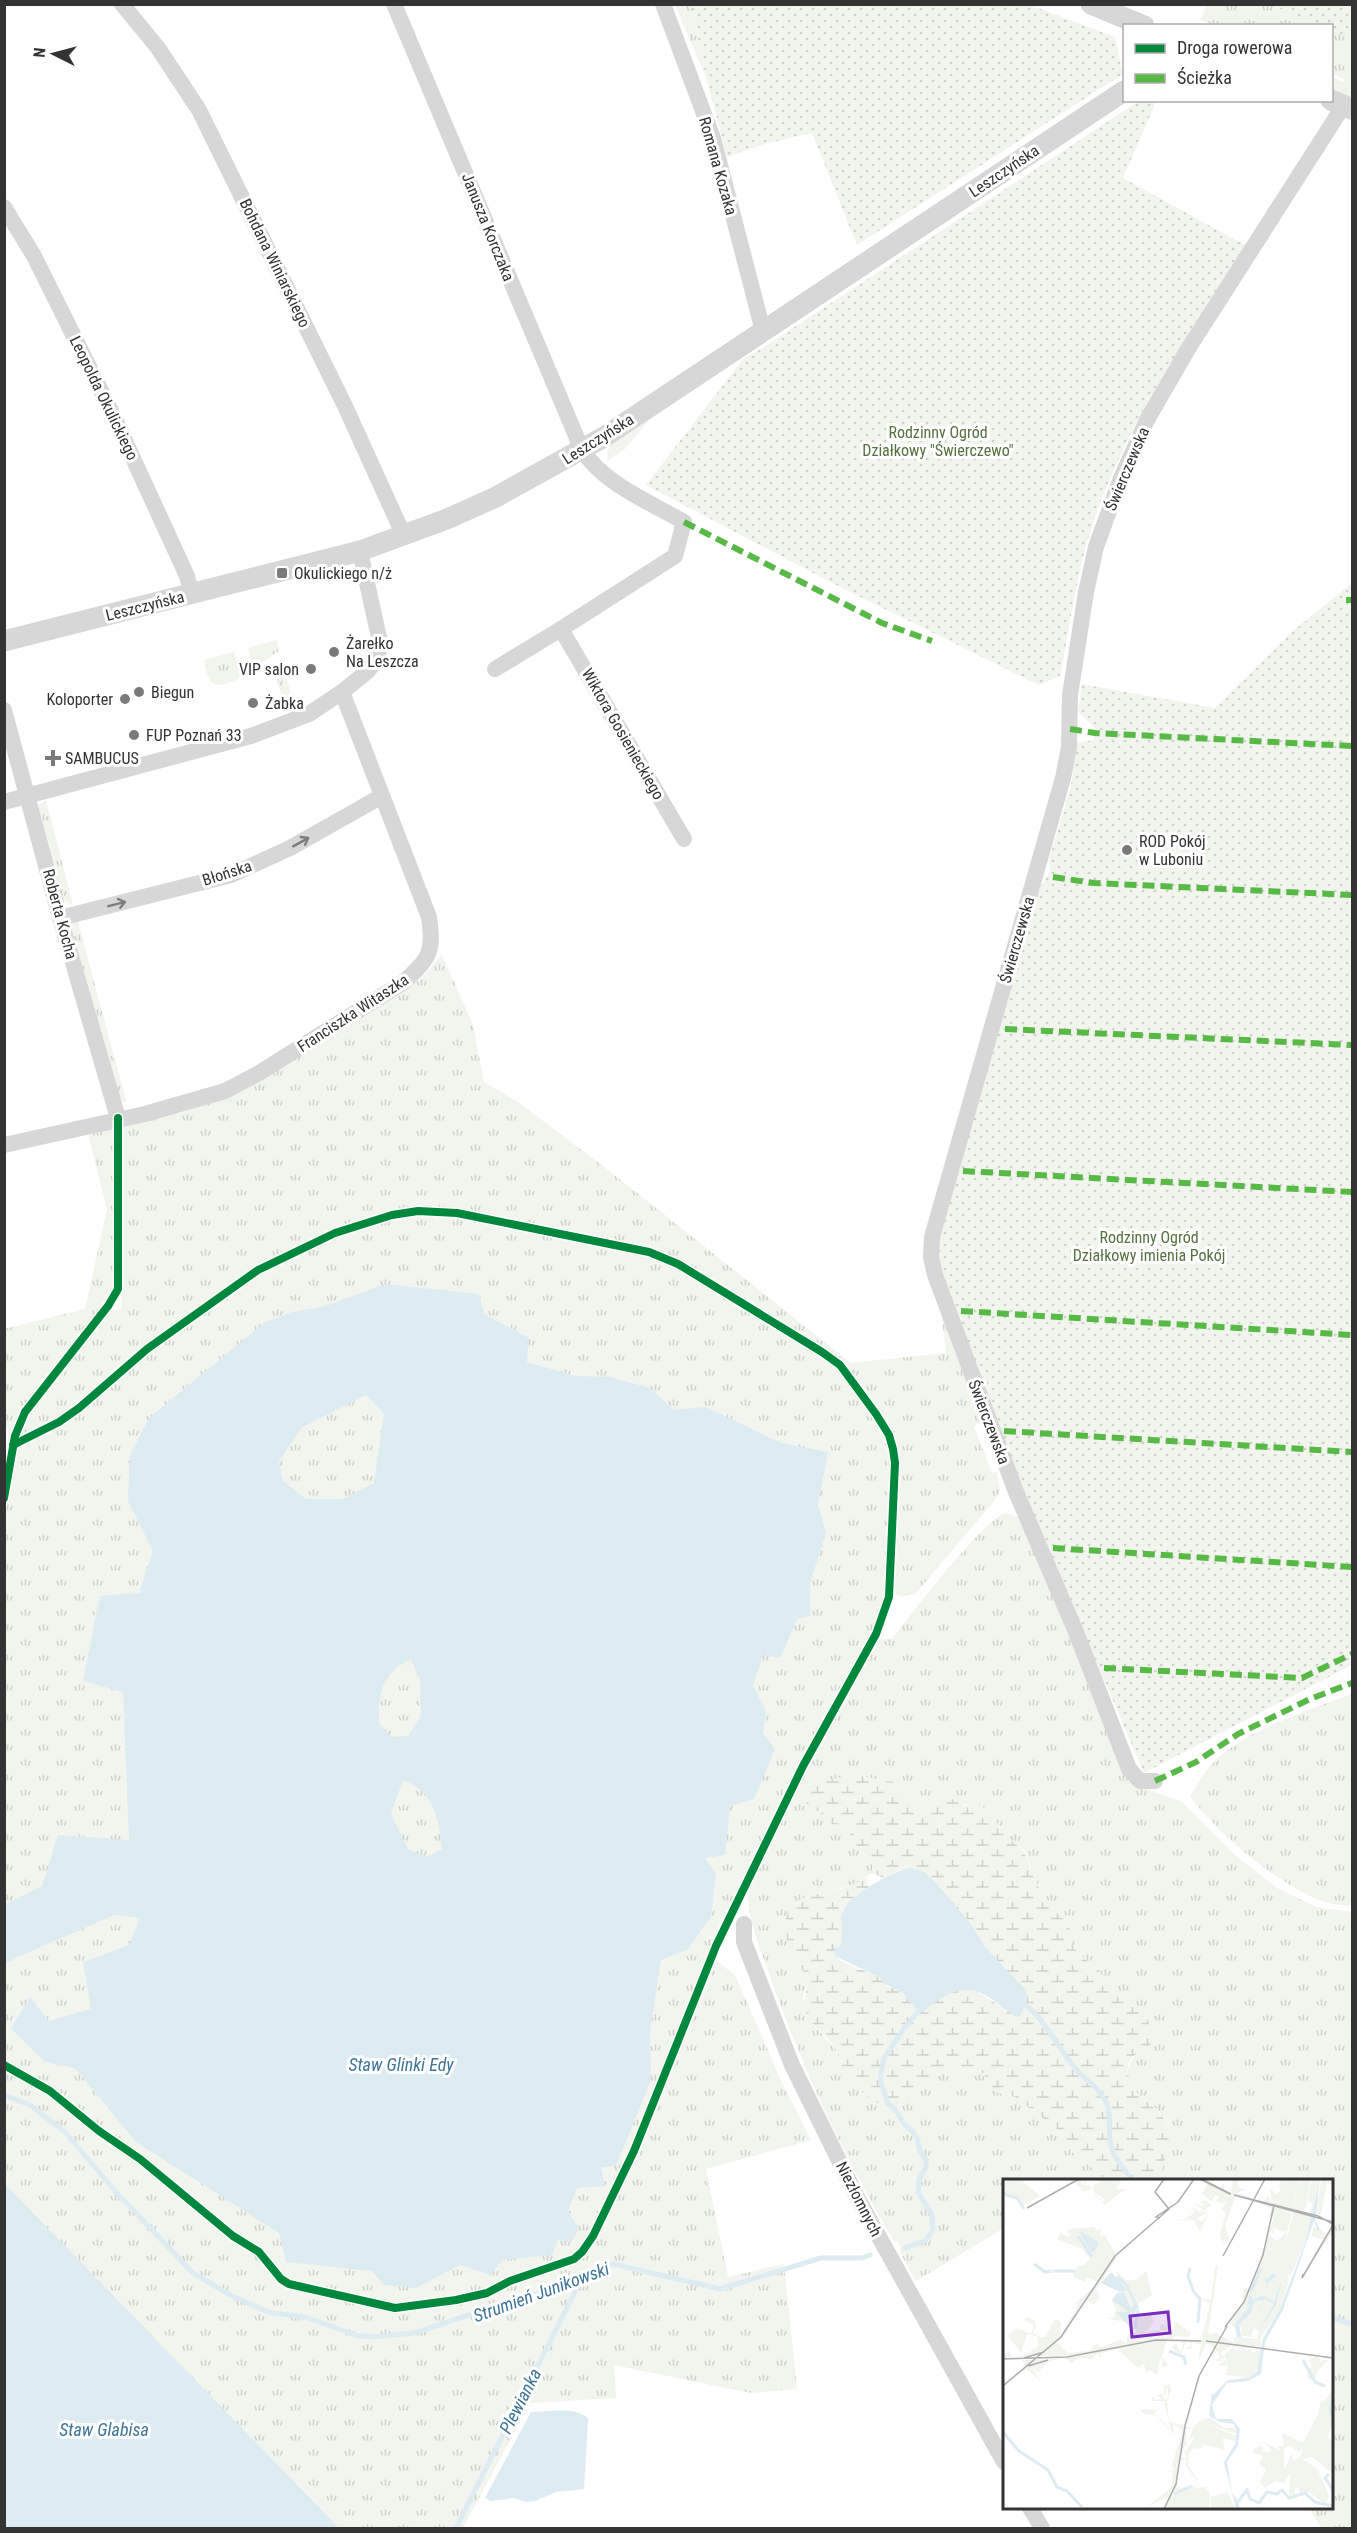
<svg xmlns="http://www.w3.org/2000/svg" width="1357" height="2533" viewBox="0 0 1357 2533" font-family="'Roboto Condensed',sans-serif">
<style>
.grass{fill:url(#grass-tufts)}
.wetland{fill:url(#wetland-marsh)}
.garden{fill:url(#garden-dots)}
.water{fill:#ddebf3;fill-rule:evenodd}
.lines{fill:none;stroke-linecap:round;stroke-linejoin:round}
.stream{stroke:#ddebf3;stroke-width:5}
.minor{stroke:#d7d7d7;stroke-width:16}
.tertiary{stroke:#d7d7d7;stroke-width:21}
.quiet{stroke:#58b947;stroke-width:6;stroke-dasharray:12 6;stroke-linecap:butt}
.cycleway-casing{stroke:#fff;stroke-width:11}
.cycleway{stroke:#00873e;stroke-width:8}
.oneway{stroke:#7d7d7d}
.poi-dot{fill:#7a7a7a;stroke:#fff;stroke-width:2}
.labels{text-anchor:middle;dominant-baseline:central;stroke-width:6;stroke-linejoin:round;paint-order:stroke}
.street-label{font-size:16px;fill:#333;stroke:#fff}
.park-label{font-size:16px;fill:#56703f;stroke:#fff}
.poi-label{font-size:16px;fill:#333;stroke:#fff;text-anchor:start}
.water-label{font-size:18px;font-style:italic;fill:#3f7597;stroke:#fff}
.inset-river{fill:none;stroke:#ddebf3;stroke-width:3}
.inset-road{fill:none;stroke:#adadad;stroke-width:1.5}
.view{fill:#7b2cbf;fill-opacity:0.15;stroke:#7b2cbf;stroke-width:3}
.inset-edge{fill:none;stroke:#333;stroke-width:3}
</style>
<defs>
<pattern id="grass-tufts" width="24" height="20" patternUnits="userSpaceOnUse" patternTransform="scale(1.5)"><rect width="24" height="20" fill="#f1f5ed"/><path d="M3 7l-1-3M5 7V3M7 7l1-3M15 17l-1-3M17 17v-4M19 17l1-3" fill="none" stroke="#cfd2cc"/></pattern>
<pattern id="wetland-marsh" width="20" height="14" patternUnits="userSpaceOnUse" patternTransform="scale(1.5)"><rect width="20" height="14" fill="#f1f5ed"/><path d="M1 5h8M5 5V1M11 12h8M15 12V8" fill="none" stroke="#cfd2cc"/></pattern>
<pattern id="garden-dots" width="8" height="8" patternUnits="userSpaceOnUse" patternTransform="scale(1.5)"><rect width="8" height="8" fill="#f1f5ed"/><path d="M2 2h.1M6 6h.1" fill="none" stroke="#cfd2cc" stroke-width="1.8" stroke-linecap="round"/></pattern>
</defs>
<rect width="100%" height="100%" fill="#fff"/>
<g class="grass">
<polygon points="675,5 691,5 706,77"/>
<polygon points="1271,5 1320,25 1214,25 1200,20 1207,5"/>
<polygon points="1332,30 1352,39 1352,98 1332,90 1332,77 1343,82 1344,79 1332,74"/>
<polygon points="649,420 624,450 607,461 607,452 611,445"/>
<polygon points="277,640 279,651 257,666 253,665 248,648"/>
<path d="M234 652 240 673 239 678C235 681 231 682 225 684 208 689 207 674 204 660Z"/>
<polygon points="284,667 294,707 286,712 277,679"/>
<polygon points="46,800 73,905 63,900 38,805"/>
<polygon points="77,919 126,1100 125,1103 120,1098 70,928"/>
<path d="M442 955 473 1025 484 1082 518 1102 612 1173 851 1363 946 1353 941 1310 983 1421 974 1426 992 1473 997 1472 1000 1490 995 1500 915 1594 903 1596 893 1594 899 1462C891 1423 867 1394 843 1364L835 1366 879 1425 889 1451 891 1480 886 1595 876 1626 820 1724 709 1955 735 1975 783 2085 811 2140 706 2169 728 2277 784 2264 797 2389 751 2393 614 2365 616 2398 530 2403 463 2528H5L4 1524 15 1455 24 1423 31 1411 110 1310H121L123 1276 121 1126 184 1109 419 980Z"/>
<polygon points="114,1128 115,1279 112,1291 23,1409 9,1440 4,1411 4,1329 85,1309 107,1209 88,1134"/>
<path d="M1005 1513 1019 1517 1141 1787 1182 1802 1236 1856 1277 1888 1316 1907 1352 1912V2528H1321L1309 2508H1332V2180H1162C1160 2163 1171 2149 1169 2131 1167 2110 1145 2103 1134 2090 1119 2072 1132 2054 1149 2045 1148 2014 1145 2007 1115 1996L1099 1970 1079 1954 1072 1945 1070 1930 1064 1919 1055 1913 1047 1904 1034 1878 1024 1849 1007 1838 988 1810 979 1805 968 1806 952 1799C945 1801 940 1804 934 1806 912 1814 904 1793 892 1781 881 1782 876 1779 867 1777 855 1774 839 1779 827 1780L820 1776C806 1781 805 1796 807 1809L820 1812C833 1831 831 1820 848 1828 851 1834 850 1841 855 1846 864 1857 876 1857 872 1873L858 1883 800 1900 793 1905 785 1920 787 1937 794 1958 805 1974 807 1983 803 1996 814 2026 836 2049 841 2063 861 2091 879 2104 914 2096 943 2072 959 2068 974 2070 983 2073 996 2092 1015 2097 1058 2130 1071 2151 1086 2161 1101 2177 1108 2180H1004V2228L916 2281 902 2256 898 2241H894C845 2159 803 2070 771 1979 761 1950 748 1923 748 1892L795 1790 880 1638 892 1639C909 1617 984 1519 1005 1513Z"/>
<path d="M1352 1694V1906C1343 1905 1333 1905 1325 1902 1278 1885 1221 1836 1190 1797 1197 1786 1203 1773 1213 1763 1241 1732 1313 1708 1352 1694Z"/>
</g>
<path class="wetland" d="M820 1776 827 1780C839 1779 855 1774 867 1777 877 1779 881 1782 892 1781 904 1793 912 1814 934 1806 940 1804 945 1800 952 1799L967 1806 979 1805 988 1810 1007 1838 1023 1849 1034 1878 1047 1904 1069 1924 1072 1945 1079 1954 1099 1970 1115 1996C1121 1998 1128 1999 1133 2002 1142 2007 1156 2031 1152 2042 1146 2054 1124 2051 1128 2077 1131 2098 1164 2105 1169 2131 1173 2149 1160 2160 1162 2180H1108L1101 2177 1086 2161 1071 2151 1058 2130 1015 2097 996 2092 983 2073 974 2070 959 2068 943 2072 905 2104 895 2109C870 2105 852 2084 841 2063 839 2058 837 2052 834 2046 825 2034 811 2027 806 2011 802 1998 810 1987 805 1975 804 1971 800 1968 797 1964 789 1951 781 1927 788 1912 798 1893 820 1895 836 1890 846 1888 857 1883 866 1878L869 1887 856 1898 842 1924 844 1934 839 1947V1960L881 1978 889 1987 897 1989 904 1994 918 2011C959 1985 967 1980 1007 2012L1024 2003 1027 1995 1024 1988 984 1947 971 1924 898 1871 884 1878 872 1873V1861L853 1845 848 1828C831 1820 834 1831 820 1812L807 1809C805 1795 806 1782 820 1776Z"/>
<g class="garden">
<polygon points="691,5 1030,5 1115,37 1123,74 857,245 812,133 768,143 727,157 706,77"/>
<polygon points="1271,5 1352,5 1352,39 1332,30 1332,26 1320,25"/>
<path d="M1139 101 1156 102 1123 178 1245 245C1187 336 1125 426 1091 529 1076 576 1070 627 1060 676L1039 685 834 584 646 485 744 358 761 349Z"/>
<path d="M1352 583V1665L1144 1773 1021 1486 939 1264 938 1245 1039 889C1045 879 1053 873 1049 860L1071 785 1077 743 1094 740 1095 728 1078 712 1082 684 1215 708 1293 631Z"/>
</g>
<g class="water">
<path d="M385 1284 479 1294 484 1314 529 1338 527 1362 575 1376 610 1377 650 1388 674 1410 706 1407 781 1443 828 1452 818 1504 826 1533 810 1583V1616L797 1619 780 1658 763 1655 753 1686 766 1711 763 1733 775 1749 754 1799 730 1806 725 1855 705 1858 716 1874 711 1917 688 1949 661 1960 650 2030 651 2080 616 2166 601 2167 605 2186 577 2188 568 2211 579 2229 571 2242 558 2240 552 2255 502 2260 491 2275 460 2265 416 2288 384 2285 372 2271 286 2262 279 2233 136 2142 75 2068 45 2062 11 2028 30 1997 49 2021 91 2009 83 1962 129 1945 140 1918 114 1915 4 1963 5 1905 42 1886 58 1835 129 1840 123 1692 83 1681 100 1596 139 1593 153 1551 128 1501 130 1455 149 1418 264 1323 292 1312 326 1306ZM366 1395 384 1414 374 1483 343 1499H306L283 1481 279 1461 301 1428ZM411 1659 420 1680 421 1715 408 1736 391 1737 379 1723C379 1692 380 1674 411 1659ZM403 1780C434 1791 439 1819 442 1849L426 1857 408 1849 391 1814Z"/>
<path d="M911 1868 924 1872 935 1882 971 1924 985 1947 1024 1988 1027 1995 1021 2015 1017 2017C1006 2012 999 2004 990 1998 963 1981 944 1994 923 2012L918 2011 904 1994 884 1983 881 1978 835 1956 834 1948 839 1947C846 1935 839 1926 842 1914 848 1894 892 1872 911 1868Z"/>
<polygon points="5,2184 336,2525 339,2528 5,2528"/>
<path d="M531 2412C548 2412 575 2406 588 2418L584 2489 556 2492 535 2501 527 2502 513 2498 491 2501 485 2498Z"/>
</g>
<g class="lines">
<g class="stream">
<path d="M1019 2000C1045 2017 1055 2044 1074 2067 1085 2080 1100 2088 1107 2104 1112 2119 1107 2136 1112 2150 1116 2161 1126 2170 1132 2180"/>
<polyline points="4,2095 30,2105 65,2132 115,2191 193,2273 230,2295 268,2312 308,2318 355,2335 372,2337 414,2333 472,2314 509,2307 570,2278 613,2264 720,2289 821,2258 862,2258 870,2255"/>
<polyline points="905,2248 925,2241 933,2230 932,2215 918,2192 919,2180 926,2167 926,2160 920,2151 917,2138 912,2131 905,2125 895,2109 888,2104 880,2079 884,2058 903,2030 921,2008"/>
<polyline points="1332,2318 1352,2324"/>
<polyline points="456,2528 584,2274"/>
</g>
<g class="minor">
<polyline points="122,4 158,48 199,110 345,406 404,536"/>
<path d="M394 4 582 450C605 485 650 502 684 522L675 556 561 629 495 669"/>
<polyline points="663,4 713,138 763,331"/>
<polyline points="4,207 34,256 115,419 187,576 192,595"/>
<polyline points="561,629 684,839"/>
<polyline points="4,710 60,918 118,1118"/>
<polyline points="4,802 251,736 309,714 342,692 368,671 377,659 380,642 360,551"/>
<polyline points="60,918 231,875 290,848 382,796"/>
<path d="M4 1145 145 1114 225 1091 259 1073 404 982C430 957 434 953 429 917L342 692"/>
<polyline points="1155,1781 1140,1781 1129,1769 1076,1632 1016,1492 935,1275 931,1257 932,1237 1063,778 1069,747 1070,695 1086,592 1096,547 1121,478 1147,420 1188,349 1344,105"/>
<polyline points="744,1924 744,1942 792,2065 858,2199 1004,2462"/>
<polyline points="1030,2508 1042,2528"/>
</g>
<g class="tertiary">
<polyline points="1091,4 1144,26"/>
<polyline points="1331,100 1352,109"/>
<polyline points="4,641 360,551 447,519 496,497 604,437 1124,91"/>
</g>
<g class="quiet">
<polyline points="684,522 882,623 932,641"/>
<polyline points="1346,600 1352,600"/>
<polyline points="1070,729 1095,733 1352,746"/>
<polyline points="1053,877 1094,883 1352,895"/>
<polyline points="1005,1029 1352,1045"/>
<polyline points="963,1171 1352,1192"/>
<polyline points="961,1311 1352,1335"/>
<polyline points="1004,1431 1352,1452"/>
<polyline points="1053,1548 1352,1567"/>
<polyline points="1104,1668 1302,1678 1352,1654"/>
<polyline points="1155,1781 1196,1762 1238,1734 1310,1699 1352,1683"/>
</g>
<g class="cycleway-casing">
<g id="cycleway">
<polyline points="4,1498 15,1436 25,1412 108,1306 118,1289 118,1118"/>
<polyline points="4,2065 50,2091 99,2131 140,2159 233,2236 259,2252 281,2279 289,2284 395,2308 456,2300 487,2293 510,2281 574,2259 582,2252 593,2236 634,2151 716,1946 803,1766 876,1634 889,1597 895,1463 893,1449 889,1435 876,1414 840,1365 822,1352 678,1264 649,1252 457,1213 418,1211 392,1215 335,1233 258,1270 147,1349 79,1408 59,1422 13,1445"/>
</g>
</g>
<use href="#cycleway" class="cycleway"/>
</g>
<defs><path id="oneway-shaft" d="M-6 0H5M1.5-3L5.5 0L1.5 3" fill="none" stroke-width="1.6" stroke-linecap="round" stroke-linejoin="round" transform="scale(1.5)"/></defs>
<g class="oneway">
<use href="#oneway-shaft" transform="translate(301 842) rotate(-29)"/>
<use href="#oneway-shaft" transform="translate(117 904) rotate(-14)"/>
</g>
<g class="poi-dot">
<rect x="276" y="567" width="12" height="12" rx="3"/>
<circle cx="334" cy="652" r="6"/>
<circle cx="311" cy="669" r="6"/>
<circle cx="139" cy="692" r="6"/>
<circle cx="125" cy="699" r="6"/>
<circle cx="253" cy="703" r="6"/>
<circle cx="134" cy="735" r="6"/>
<path d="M50 749h6v6h6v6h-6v6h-6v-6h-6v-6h6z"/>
<circle cx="1127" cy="850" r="6"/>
</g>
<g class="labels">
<g class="street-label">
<text transform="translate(718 166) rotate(74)">Romana Kozaka</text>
<text transform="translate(1004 171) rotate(-34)">Leszczyńska</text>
<text transform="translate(488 227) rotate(68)">Janusza Korczaka</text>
<text transform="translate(275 263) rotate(64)">Bohdana Winiarskiego</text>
<text transform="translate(104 398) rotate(64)">Leopolda Okulickiego</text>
<text transform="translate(598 439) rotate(-32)">Leszczyńska</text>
<text transform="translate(1127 469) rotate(-67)">Świerczewska</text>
<text transform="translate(145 606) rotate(-14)">Leszczyńska</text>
<text transform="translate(623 734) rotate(60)">Wiktora Gosienieckiego</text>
<text transform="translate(227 873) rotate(-18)">Błońska</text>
<text transform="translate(60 914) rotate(75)">Roberta Kocha</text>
<text transform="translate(1017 940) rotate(-74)">Świerczewska</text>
<text transform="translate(353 1013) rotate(-33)">Franciszka Witaszka</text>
<text transform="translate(989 1422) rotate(69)">Świerczewska</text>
<text transform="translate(859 2199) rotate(63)">Niezłomnych</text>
</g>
<g class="park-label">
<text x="938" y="432">Rodzinny Ogród<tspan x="938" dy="18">Działkowy "Świerczewo"</tspan></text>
<text x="1149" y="1237">Rodzinny Ogród<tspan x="1149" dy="18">Działkowy imienia Pokój</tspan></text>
</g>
<g class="poi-label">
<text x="294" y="573">Okulickiego n/ż</text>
<text x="346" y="643">Żarełko<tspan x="346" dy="18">Na Leszcza</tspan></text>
<text x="299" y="669" text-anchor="end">VIP salon</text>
<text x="151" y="692">Biegun</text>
<text x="113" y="699" text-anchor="end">Koloporter</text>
<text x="265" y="703">Żabka</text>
<text x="146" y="735">FUP Poznań 33</text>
<text x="65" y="758">SAMBUCUS</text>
<text x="1139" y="841">ROD Pokój<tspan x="1139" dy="18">w Luboniu</tspan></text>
</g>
<g class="water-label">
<text x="401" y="2064">Staw Glinki Edy</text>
<text transform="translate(541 2292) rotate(-20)">Strumień Junikowski</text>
<text transform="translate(520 2401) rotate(-63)">Plewianka</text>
<text x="104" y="2429">Staw Glabisa</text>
</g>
</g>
<g transform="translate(1003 2179)">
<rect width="330" height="330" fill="#fff"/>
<path d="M77 0 80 7 83 0 82 7 86 5V9L88 7 91 12 90 7 100 0H117L116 8 113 3 114 10H122L102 26 98 23 102 21 92 13 97 21V23L89 9 80 13 72 3ZM230 0H235L234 7 236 0V9L243 10 232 15H239L248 19 249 21 233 17 222 46 227 61 220 62V68L217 55 223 34 218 30 224 22 218 25 213 21 216 18 212 16 208 22 199 15 206 2 217 9 221 3V11L228 17ZM298 0 294 19 301 32 309 0H317L309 34 306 33 310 24 305 23 306 14 302 32 295 37 289 39 290 33 274 31 270 38 267 37 262 36 266 37 268 29 255 24 256 19 260 23 265 17 269 25 267 10 274 15 278 10 274 25 290 27ZM203 21 208 26 198 34 204 33H206L194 39 199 43 206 34 197 53 191 41 165 42 184 40 192 32 189 28 197 33 199 30 191 24 202 28 197 23ZM311 47 324 55 328 48 330 53 301 94 322 61 308 57ZM91 48 94 52 98 49 97 57 102 56 114 78 93 111 97 117 91 126 83 121 79 127 76 125 82 131 77 128 60 159 54 163 64 174 85 172 94 164 98 168 117 161 124 164V157L134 153 130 145 104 139 111 138 113 129 108 121 123 109 113 92 123 101H136L146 119 133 125 134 133 153 135 148 137 151 141 147 149 140 153 143 157 164 158 166 150 171 160 198 161 207 125 197 119 208 121 212 88 215 86 205 155 214 154 231 164 230 158 254 160 252 167 233 166 242 169V172L230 167 217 173 219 177 225 172 220 177 225 187 216 186 221 181 218 179V182H215L214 181H213L212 180 217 179 214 172 203 184 211 171 207 165H203L195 183 198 166 190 163 188 170H183L189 164 183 162 178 175 168 169 173 164 178 174 180 162H164L158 179 161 180 165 187 159 188 160 181 157 180 154 196 146 191 143 194 141 185 135 189 114 170 96 175 99 177 97 179 95 174 89 180 77 178 68 184 63 179 46 182 35 193 38 197 28 186 37 201 22 189 12 197V198H13L15 200 11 198 0 206 6 199 0 193 7 200 22 188 19 181 55 180 84 175 0 179 5 172 10 178 20 177 36 167 34 157 24 155 18 174 5 157 13 149 28 155 31 146 19 140 25 139 20 136 31 141 33 147 30 154 34 156 36 152 34 156 37 158H42L52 140 58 143 57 157 75 127 69 121 73 124 96 103 84 99 81 103 70 97 74 87 82 85 87 79 79 70 54 60 57 54 66 58 65 50ZM167 205 168 213 166 216 165 219V208L162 216H159L162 222 163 220 168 221 164 222 166 243 181 246 183 235V247L189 249 183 250 184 268 182 266 176 279H184L180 272H183L191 259 199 266 198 270 195 267 197 270 190 269 187 275 186 272 185 286 195 302 192 309 202 308 207 314V324L203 314 187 310 170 317 165 330H161L164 318 144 328 168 309 170 293H162L171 292 169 286 180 251 170 245 171 255 165 250 154 237 139 234 138 230 154 231 151 235 157 239 168 252 161 222H149V216L152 221 159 220 153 216 161 215V207ZM176 281H184L182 286 194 302V307L173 309ZM330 208V241H326L315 235 318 221 322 222Z" fill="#f1f5ed" fill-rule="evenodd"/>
<path d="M278 0H297L295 12 276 9ZM319 0H325L318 35 312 34ZM298 35 308 37 302 64 288 96H284L286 102 276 133 258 158V168L252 167 256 152 251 149 248 158 237 156 239 148 232 150 227 144 241 120 238 118 242 109 248 108 267 49 270 50 272 55 268 52 266 56 274 62 282 54 277 52 284 54 282 65 289 39ZM231 167V170L241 172 249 170 248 174 258 171 255 188 248 198 222 203 243 198 223 196 225 186 221 176ZM312 178 317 179V182L326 180 314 193 312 201 319 205 305 200 304 188 308 189V184L304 182ZM315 235 330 242 325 259 330 262V295L309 278 299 280 313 289 319 299 326 317 323 326 306 313 297 315 296 309 292 310 291 317 286 316 287 294 281 304 273 302 262 309 257 303 263 290 256 285 260 277 250 274 251 269 260 267V272L266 274 268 270 260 263 279 272 274 267H281L279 254 300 264ZM288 267 297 274 300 266 298 277 290 282 289 275 281 290V269ZM208 239 221 249H231L229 245 233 249 234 255 202 244 234 257 232 262 220 259 221 270 196 265 189 258 185 262 191 247 199 240ZM186 310 203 314 207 324 205 330H165L171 316ZM225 313 232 330H208V318Z" fill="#f1f5ed" fill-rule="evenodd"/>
<path d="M0 0H17L37 17 20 27 14 19 0 14Z" fill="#f1f5ed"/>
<path d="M298 0H308L301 31 291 29ZM278 9 294 12 289 29 274 25ZM274 31 289 34 284 53 267 49ZM143 92 149 116 145 118 134 100ZM170 142 163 152 156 151 160 158 143 157 140 153 156 151 159 144 162 147ZM172 142 188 154 186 158 168 157Z" fill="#f1f5ed"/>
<path d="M317 0 312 41 317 50 315 53 311 42 280 131 262 163 258 195 245 202 224 204 209 226 213 240H229L237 250 235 267 224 283 229 314 236 323V330H233L221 283 232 265 234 252 231 245 217 243 206 237 209 213 210 216 225 201 246 199 254 192 260 159 277 130 302 64ZM76 52 96 63 92 72 88 73ZM260 89 256 96 258 98 265 100 270 94 274 96 263 106 262 100 256 97 253 106 247 115 249 121 258 117 263 118 271 123 279 100 273 126 256 152 271 125 261 120 247 148 261 121 251 122 248 134 236 145 238 159 234 158 232 145 247 127 244 126 248 109 256 90ZM108 93 122 108 123 111 117 113 98 104ZM121 113 128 130 131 126 133 130 127 148 113 133H126L109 121 114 114Z" fill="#ddebf3"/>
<path class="inset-river" d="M0 15 14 19 21 30M75 57 89 78M31 85 42 93 49 92M187 89 185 97 191 114M50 92H72M114 97 124 107 135 130M192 114 197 120 195 144M132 150 135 131M166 172 181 178 183 186M300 181 312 203 322 207M330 221 327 230 330 240M0 253 16 272 45 291 54 308 64 312 79 328M326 295 322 299 330 311M171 315 189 307M234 324 244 311 247 320 256 324 264 313 274 315 279 311 286 319 302 314 312 323 330 327"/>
<path class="inset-road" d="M197 0 227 15M198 0 228 15M231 16 315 37 330 45M231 16 330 43M24 29 76 0M157 39 153 38 175 23 191 0M220 77 262 0M300 95 299 99 330 46M222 148 241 123 260 76 271 26M203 162 330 179M21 179 41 173M0 180 64 178 153 161 198 162M25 187 45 181M0 207 58 158 112 77 166 30 152 13 161 0M161 330 173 305 182 247 196 197 224 147"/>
<path class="view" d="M165 133 167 154 129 158 127 137Z"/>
<rect width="330" height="330" class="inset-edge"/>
</g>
<rect width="1357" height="2533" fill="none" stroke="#333333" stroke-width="12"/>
<rect x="1123" y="24" width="210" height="78" fill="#ffffff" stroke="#adadad" stroke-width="1.5"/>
<rect x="1135" y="44" width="30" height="9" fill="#00873e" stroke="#adadad" stroke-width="1.5"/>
<text x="1177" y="54" font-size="18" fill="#333333">Droga rowerowa</text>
<rect x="1135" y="74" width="30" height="9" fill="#58b947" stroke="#adadad" stroke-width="1.5"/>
<text x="1177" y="84" font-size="18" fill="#333333">Ścieżka</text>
<g transform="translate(54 54) rotate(276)" stroke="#ffffff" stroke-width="4.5" paint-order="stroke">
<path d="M0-4.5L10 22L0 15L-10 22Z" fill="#333333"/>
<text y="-9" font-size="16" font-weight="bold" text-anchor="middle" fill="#333333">N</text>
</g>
</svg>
